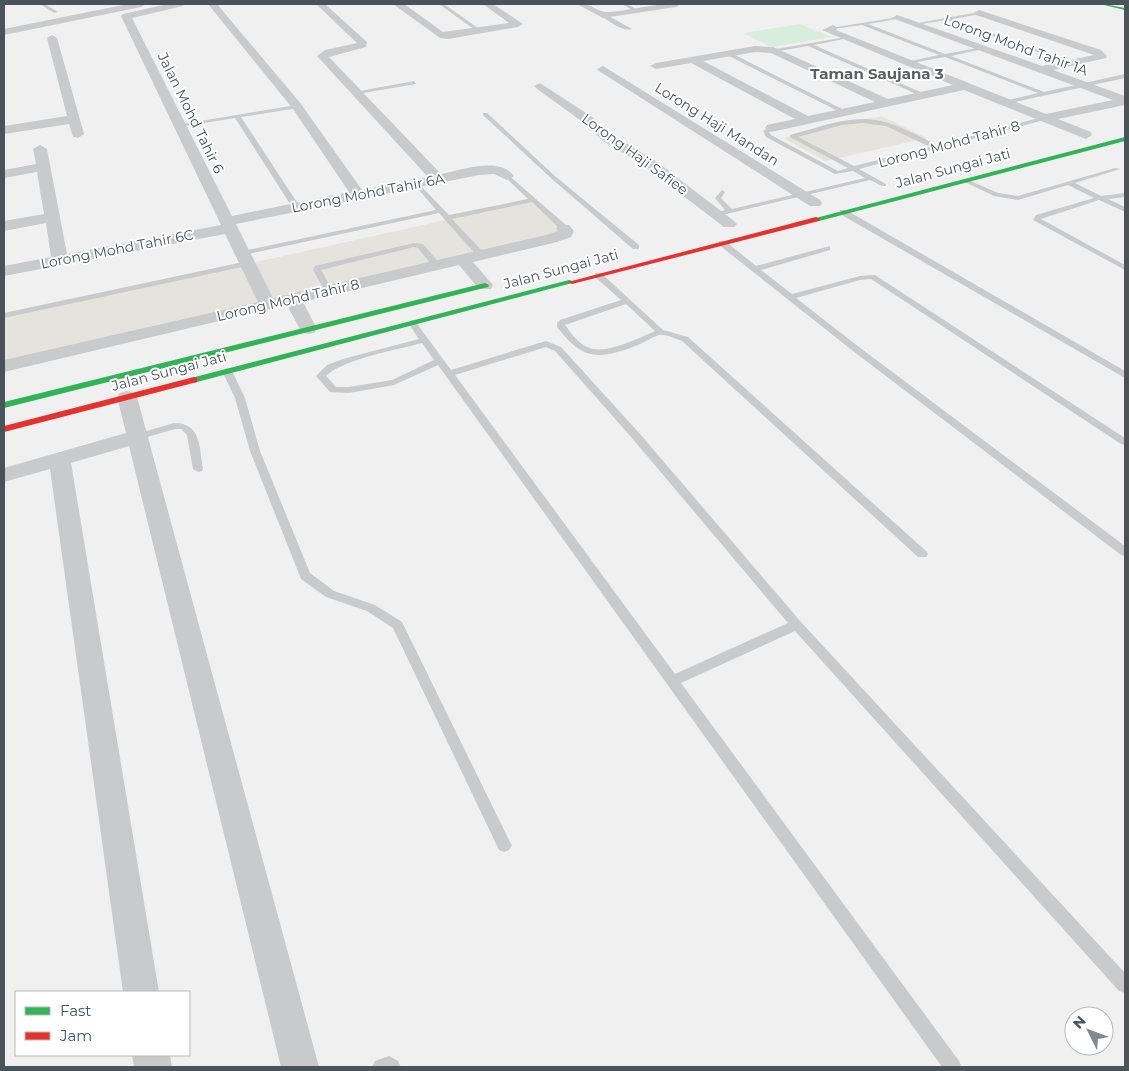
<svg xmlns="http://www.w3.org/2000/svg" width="1129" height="1071" viewBox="0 0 1129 1071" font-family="Montserrat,sans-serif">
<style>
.commercial{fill:#e5e3de}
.green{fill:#d7edde}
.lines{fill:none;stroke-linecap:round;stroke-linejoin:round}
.lane{fill:#c8cacb;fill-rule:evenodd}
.street{fill:#c8cacb;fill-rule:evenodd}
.fast{fill:#30b455;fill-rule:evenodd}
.jam{fill:#e5322d;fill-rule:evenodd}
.labels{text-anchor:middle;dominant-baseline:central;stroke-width:4;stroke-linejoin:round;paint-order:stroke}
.far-street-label{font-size:14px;fill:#49535a;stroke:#fff}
.far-neighbourhood-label{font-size:15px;font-weight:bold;fill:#5c6063;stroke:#fff}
</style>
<rect width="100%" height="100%" fill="#f0f0f0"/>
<g class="commercial">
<polygon points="881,116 927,138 825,161 784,138"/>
<polygon points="531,201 560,229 552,235 4,362 4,318"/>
</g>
<polygon class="green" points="800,24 831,37 772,47 743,33"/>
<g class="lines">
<g class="lane">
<polygon points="40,4 45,4 58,12 54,13"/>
<polygon points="439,4 444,4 482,31 478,32"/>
<polygon points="622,4 627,4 638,10 634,11"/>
<polygon points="979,12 981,14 952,19 1077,63 1072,64 946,20 915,25 913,24"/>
<path d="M601 14H605L632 29C623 32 610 22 601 16Z"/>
<polygon points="899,17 897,19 868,24 945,54 983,47 983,49 951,56 1044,92 1125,74 1125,78 1006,104 1004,101 1038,93 945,57 906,64 906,62 939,55 862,25 833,29 831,28"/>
<polygon points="846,37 844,39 814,45 925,94 925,96 921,96 808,46 773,52 770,50"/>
<polygon points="729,52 846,111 847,112 842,113 727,55"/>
<polygon points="414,81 416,84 357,94 354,92"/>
<polygon points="297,105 299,108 241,117 300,207 296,209 292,207 235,118 179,127 176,125"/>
<polygon points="483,113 487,113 556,177 639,245 639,249 633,249 552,179 483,115"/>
<path d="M1046 116 1048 117V119L859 169 886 184V186H882L870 180 718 216 714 214 725 210 715 198 722 190 725 192 721 198 732 209 865 178 853 171 835 174 766 137 763 131 769 127 774 128 769 132 771 135 838 171 848 168 790 137V135C818 128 851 114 880 121 900 125 918 136 937 145ZM863 123 886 126 930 147 854 166 798 137 842 125Z"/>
<polygon points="1115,168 1120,169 1075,183 1101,196 1125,193 1125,197 1108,199 1125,207 1125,212 1099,200 1041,219 1125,265 1125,270 1033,220 1036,215 1094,198 1068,185 1018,200 994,196 961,180 966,179 998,193 1018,196"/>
<polygon points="507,174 567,226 567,230 561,230 532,202 452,219 484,253 484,257 478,257 439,213 243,255 239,253 243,251 436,210 414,184 413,183 416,181 449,215 528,199 505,177 505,175"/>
<polygon points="840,210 846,210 1125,371 1125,378 840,214"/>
<polygon points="719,241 725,241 756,266 830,246 830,250 761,270 792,294 860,276 875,275 1125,438 1125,445 1121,444 871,279 860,280 796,298 859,347 1125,546 1125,556 1121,555 853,351 719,245"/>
<polygon points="414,243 423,244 440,264 440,268 434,268 418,248 414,247 321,270 333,291 329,293 325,291 313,270 315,266"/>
<polygon points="248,261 251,261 251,265 4,318 4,313"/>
<path d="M595 273H601L663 330 688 337 926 551 928 554 926 557H918L682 341C676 339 666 334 659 335 652 337 645 342 638 345 599 360 583 361 557 327V323L560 320 621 300 595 277ZM626 304 655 331C639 338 604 356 587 347 578 343 571 333 565 325Z"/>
<path d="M412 320 415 321 451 370 546 341 561 347 640 434 801 622 1125 973V993L1119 991 795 631 681 683 959 1061 962 1067H942L438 365 394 385 349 393 330 392 316 376 327 365 343 359 419 339 408 323ZM422 343 434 360 392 380 349 387H336L326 376C343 359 397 350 422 343ZM546 347 555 351 632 438 788 623 675 674 455 375Z"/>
<polygon points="227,368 232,371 245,398 260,451 310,573 334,591 375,605 402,622 509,840 512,845 509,850 504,852 499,850 393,628 367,611 326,597 301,579 250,451 235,398 222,371"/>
<path d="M174 423C202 423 199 448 203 469L202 471 198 472 193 469 187 435 181 429H175L137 440 132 437 133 435Z"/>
<polygon points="389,1056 398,1061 401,1067 372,1067 375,1061"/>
</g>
<g class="street">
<polygon points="128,4 146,4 141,7 4,35 4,29"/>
<path d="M168 4H185L183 6 132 18 232 216 349 192 293 109 208 4H217L301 104 362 190 428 177 317 56 325 50 357 43 316 4H325L367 42 366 47 329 57 441 174C462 170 499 156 514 176L507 180 494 174 479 175 236 224 273 298 546 235 558 231 556 228 559 225H569L574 231 571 237 557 242 473 262 493 285 491 289H479L459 265 303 302 317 329 314 333 308 334 302 333 287 305 4 372V360L258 302 225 234 4 276V266L51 257 46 223 4 231V221L44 214 37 172 4 178V170L36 164 33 149 40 145 47 149 67 254 221 225 121 16 123 14Z"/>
<polygon points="393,4 404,4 443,32 509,23 483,4 493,4 523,24 518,27 448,39 440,38"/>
<path d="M577 4C592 3 597 12 607 12 632 11 656 2 681 4L676 7 603 18Z"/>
<path d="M979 10 1101 50 1107 56 1106 58 1053 70 1125 96V105L1058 119 1091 132 1092 135 1086 139 964 90 771 132 765 128 767 125 795 119 691 63 656 69 650 66 656 63 755 46 773 47 888 99 953 85 822 30 833 25 838 28 836 30 1046 114 1113 100 892 18 897 15 900 16 1042 66 1094 55 976 15 974 13ZM755 52 771 53 875 102 808 116 703 61Z"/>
<polygon points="52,35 57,38 84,134 78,138 73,137 69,124 4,134 4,126 67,116 47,38"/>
<polygon points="603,66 820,200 822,203 820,206 810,206 599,71 597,69"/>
<polygon points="540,83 592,117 613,135 657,162 734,221 737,224 734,227 724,227 647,168 603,141 584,123 536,88 534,86"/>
<polygon points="127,391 134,393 137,397 319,1067 281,1067 129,446 71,463 159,992 123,992 50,469 4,482 4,468 126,433 117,397 120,393"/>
<polygon points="132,1055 170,1055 172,1067 134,1067"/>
</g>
<g class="fast">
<polygon points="1104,4 1125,8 1125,10 1104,5"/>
<polygon points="1125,137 1125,141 819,221 812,219"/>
<polygon points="569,280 576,282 197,382 194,383 189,380 191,378"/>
<polygon points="485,283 489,285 488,287 4,408 4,402"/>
</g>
<g class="jam">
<polygon points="816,217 820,219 819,221 572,284 568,282"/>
<polygon points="194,377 197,378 197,382 4,432 4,426"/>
</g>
</g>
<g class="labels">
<g class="far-street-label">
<text transform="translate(1016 45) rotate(20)">Lorong Mohd Tahir 1A</text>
<text transform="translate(191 113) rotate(64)">Jalan Mohd Tahir 6</text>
<text transform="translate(717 124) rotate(32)">Lorong Haji Mandan</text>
<text transform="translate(949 144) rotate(-15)">Lorong Mohd Tahir 8</text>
<text transform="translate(635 154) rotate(36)">Lorong Haji Safiee</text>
<text transform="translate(953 168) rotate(-15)">Jalan Sungai Jati</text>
<text transform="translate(368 193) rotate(-11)">Lorong Mohd Tahir 6A</text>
<text transform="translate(117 249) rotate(-11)">Lorong Mohd Tahir 6C</text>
<text transform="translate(561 269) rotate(-15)">Jalan Sungai Jati</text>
<text transform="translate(288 300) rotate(-13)">Lorong Mohd Tahir 8</text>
<text transform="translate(169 371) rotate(-15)">Jalan Sungai Jati</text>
</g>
<g class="far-neighbourhood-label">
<text x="877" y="73">Taman Saujana 3</text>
</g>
</g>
<rect width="1129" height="1071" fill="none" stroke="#49535a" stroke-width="10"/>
<rect x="15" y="991" width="175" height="65" fill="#ffffff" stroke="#b6babd"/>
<rect x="25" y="1007" width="25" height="8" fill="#30b455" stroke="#b6babd"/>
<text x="60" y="1016" font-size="15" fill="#49535a">Fast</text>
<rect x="25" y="1032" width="25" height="8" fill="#e5322d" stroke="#b6babd"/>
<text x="60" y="1041" font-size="15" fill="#49535a">Jam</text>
<g transform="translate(1089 1031) rotate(312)"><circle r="24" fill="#ffffff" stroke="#b6babd"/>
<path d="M0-4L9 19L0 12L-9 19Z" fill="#838a8e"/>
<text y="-8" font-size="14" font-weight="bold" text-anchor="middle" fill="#49535a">N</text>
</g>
</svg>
